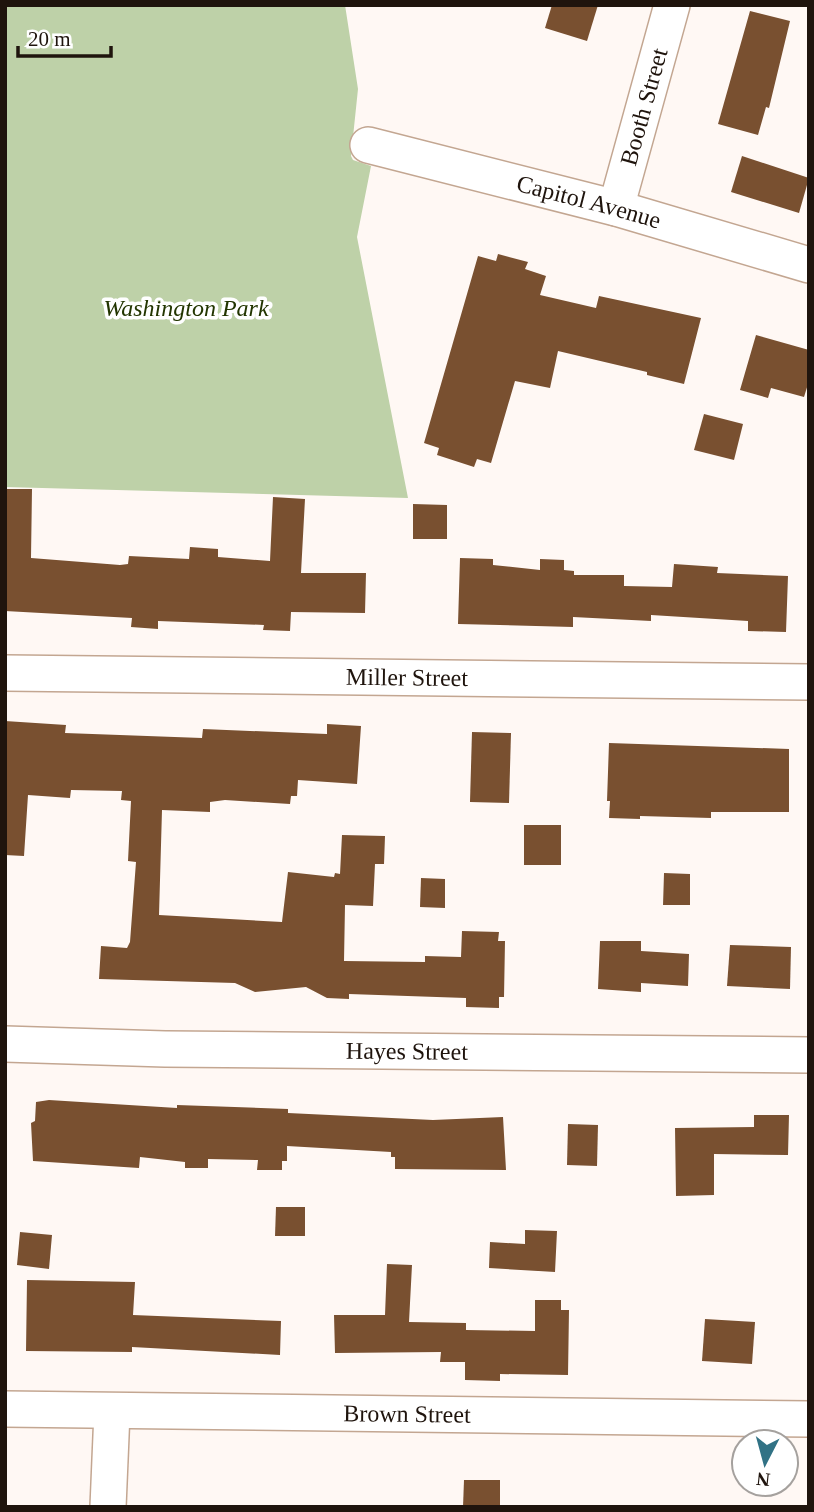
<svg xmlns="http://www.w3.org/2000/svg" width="814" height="1512" viewBox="0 0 814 1512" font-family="Georgia,serif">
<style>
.green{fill:#bed1a8}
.building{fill:#795030}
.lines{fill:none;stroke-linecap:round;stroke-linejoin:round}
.minor-casing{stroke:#c3a691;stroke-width:38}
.minor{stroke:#fff;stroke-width:35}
.labels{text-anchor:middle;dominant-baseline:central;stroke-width:7;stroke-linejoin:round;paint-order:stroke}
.street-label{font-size:24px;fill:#1f140d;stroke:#fff}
.park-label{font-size:24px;font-style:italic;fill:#223500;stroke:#fff}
</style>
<rect width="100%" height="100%" fill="#fff8f4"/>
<polygon class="green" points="5,5 345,5 358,89 351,156 353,160 371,166 357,237 408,498 5,487"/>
<g class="building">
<polygon points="552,5 598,5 587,41 545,28"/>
<polygon points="750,11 790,21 769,108 766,107 758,135 718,124"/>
<polygon points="742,156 809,178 799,213 731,192"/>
<polygon points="498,254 528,262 525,269 546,276 540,295 596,308 599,296 701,318 684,384 647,375 647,372 558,351 550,388 515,381 491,463 477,459 474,467 437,455 439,448 424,443 478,256 496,261"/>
<polygon points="756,335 809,350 809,381 804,397 771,388 768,398 740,390"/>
<polygon points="704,414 743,424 734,460 694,450"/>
<polygon points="6,489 32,489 31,558 120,565 128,564 129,556 189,559 190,547 218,549 218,557 270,561 273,497 305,499 301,573 366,573 365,613 291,612 290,631 263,630 264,625 158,621 158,629 131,627 132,618 5,611"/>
<polygon points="413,504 447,505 447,539 413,539"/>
<polygon points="460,558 493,559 493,565 540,570 540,559 564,560 564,570 574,571 574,575 624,575 624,586 672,587 674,564 718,567 717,573 788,576 786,632 748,631 748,621 651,615 651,621 573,617 573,627 458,624"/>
<polygon points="5,721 66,725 65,733 202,738 203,729 327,734 327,724 361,726 357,784 298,780 297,796 291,796 290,804 225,800 210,802 210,812 162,810 159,915 282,922 288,872 334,877 335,873 340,874 342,835 385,836 384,864 375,864 373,906 345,905 344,961 425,962 425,956 461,957 462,931 499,932 498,941 505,941 504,997 499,997 499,1008 466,1007 466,998 349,994 349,999 327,998 306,987 255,992 235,983 99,979 101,946 127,948 130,942 136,862 128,861 131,801 121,800 122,791 71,790 70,798 28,795 24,856 5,855"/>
<polygon points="472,732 511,733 509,803 470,802"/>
<polygon points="609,743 789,749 789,812 711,812 711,818 640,816 640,819 609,818 610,801 607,801"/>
<rect x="524" y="825" width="37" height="40"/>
<polygon points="664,873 690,874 690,905 663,905"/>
<polygon points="421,878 445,879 445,908 420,907"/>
<polygon points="600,941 641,941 641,951 689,954 688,986 641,983 641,992 598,989"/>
<polygon points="730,945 791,947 790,989 727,986"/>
<polygon points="49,1100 177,1108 177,1105 288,1109 288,1113 433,1120 503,1117 506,1170 395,1169 395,1157 391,1157 391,1152 287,1146 287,1161 282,1161 282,1170 257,1170 258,1160 208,1159 208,1168 185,1168 185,1162 140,1157 139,1168 33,1161 31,1123 35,1121 36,1102"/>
<polygon points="754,1115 789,1115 788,1155 714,1154 714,1195 676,1196 675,1128 754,1127"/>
<polygon points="568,1124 598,1125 597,1166 567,1165"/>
<polygon points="276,1207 305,1207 305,1236 275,1236"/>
<polygon points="525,1230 557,1231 555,1272 489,1268 490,1242 525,1244"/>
<polygon points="20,1232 52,1235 49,1269 17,1265"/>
<polygon points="387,1264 412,1265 409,1322 466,1323 466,1330 535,1331 535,1300 561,1300 561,1310 569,1310 568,1375 500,1374 500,1381 465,1380 465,1362 440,1362 441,1352 335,1353 334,1315 385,1315"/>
<polygon points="27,1280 135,1282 133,1315 281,1321 280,1355 132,1347 132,1352 26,1351"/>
<polygon points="705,1319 755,1322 752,1364 702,1361"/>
<polygon points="464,1480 500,1480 500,1507 463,1507"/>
</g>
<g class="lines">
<g class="minor-casing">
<g id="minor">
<path id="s1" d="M368 145 616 208 809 265"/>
<path id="s2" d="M616 208 672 5"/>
<path id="s3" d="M5 673 809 682"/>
<path id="s4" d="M5 1044 165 1049 809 1055"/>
<path id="s5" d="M5 1409 809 1419"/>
<polyline points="108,1507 112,1412"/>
</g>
</g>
<use href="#minor" class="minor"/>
</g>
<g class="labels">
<g class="street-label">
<text stroke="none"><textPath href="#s2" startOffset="105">Booth Street</textPath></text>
<text stroke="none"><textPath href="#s1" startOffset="228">Capitol Avenue</textPath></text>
<text stroke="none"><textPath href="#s3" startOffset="402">Miller Street</textPath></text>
<text stroke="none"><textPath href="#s4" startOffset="402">Hayes Street</textPath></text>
<text stroke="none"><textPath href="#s5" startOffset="402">Brown Street</textPath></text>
</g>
<g class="park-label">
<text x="186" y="308">Washington Park</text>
</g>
</g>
<rect width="814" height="1512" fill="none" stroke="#1f140d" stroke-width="14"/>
<g transform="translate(765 1463) rotate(186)"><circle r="33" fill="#ffffff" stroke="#a5a19e" stroke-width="2"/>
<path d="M0-5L12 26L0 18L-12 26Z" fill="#317285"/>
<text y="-10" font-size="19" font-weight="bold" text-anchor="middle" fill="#1f140d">N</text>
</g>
<path d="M18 46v10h93v-10" fill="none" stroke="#1f140d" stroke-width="3.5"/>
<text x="28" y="46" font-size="21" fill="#1f140d" stroke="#ffffff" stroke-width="5" paint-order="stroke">20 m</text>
</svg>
